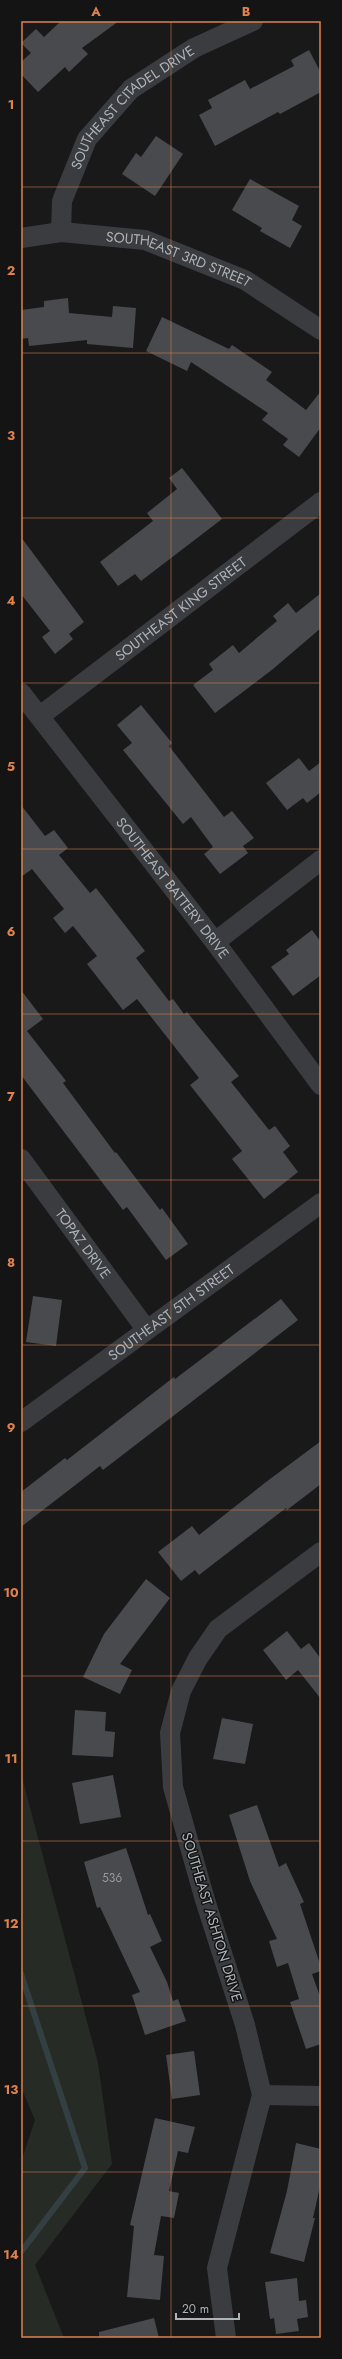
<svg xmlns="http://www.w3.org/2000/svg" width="342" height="2359" viewBox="0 0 342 2359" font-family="Jost,sans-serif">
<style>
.green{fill:#262c25}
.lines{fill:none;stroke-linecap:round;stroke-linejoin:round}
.stream{stroke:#333f42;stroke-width:6}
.building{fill:#484a4d}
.minor{stroke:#3a3c3f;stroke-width:20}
.grid{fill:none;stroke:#df824c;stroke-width:1;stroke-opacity:0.55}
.labels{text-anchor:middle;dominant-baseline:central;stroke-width:3;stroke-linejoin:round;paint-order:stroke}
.number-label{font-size:12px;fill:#939a9e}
.street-label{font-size:14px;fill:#acb4b9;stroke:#141415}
.neatline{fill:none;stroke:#df824c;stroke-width:1.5}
.grid-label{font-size:13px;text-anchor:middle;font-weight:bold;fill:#df824c}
</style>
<rect width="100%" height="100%" fill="#19191a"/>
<polygon class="green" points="21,1774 98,2063 112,2164 35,2265 64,2338 21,2338 21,2162 35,2120 21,2087"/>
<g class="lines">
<polyline class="stream" points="21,1974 85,2168 21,2252"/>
</g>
<g class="building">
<polygon points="61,21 119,21 82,48 88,54 69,72 65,67 38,92 21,74 21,62 31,53 21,43 36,29 44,37"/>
<polygon points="309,50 321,73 321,92 280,114 278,112 215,146 199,115 212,108 208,100 245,80 250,89 294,66 291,60"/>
<polygon points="156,136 183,154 155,196 122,174 136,153 141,157"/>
<polygon points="250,179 299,206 292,220 302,226 290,248 260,231 262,228 232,210"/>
<polygon points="68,298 69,313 112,317 113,306 136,308 133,348 87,344 87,340 29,346 28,338 21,339 21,310 44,307 44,301"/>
<polygon points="162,317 229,349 232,345 272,372 266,380 306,410 321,391 321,427 299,457 283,445 288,439 262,420 268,413 191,362 187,371 146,351"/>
<polygon points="182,468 222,519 141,581 135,574 118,586 100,562 153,521 147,513 177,489 169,478"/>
<polygon points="21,537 84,622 69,634 73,639 55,654 42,637 50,631 21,594"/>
<polygon points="321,593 321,628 273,669 215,713 193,685 213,670 209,664 233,645 239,653 277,621 273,616 288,603 296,613"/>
<polygon points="141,705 172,743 169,746 224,817 232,811 254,838 243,846 248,853 220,874 204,854 213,847 191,817 183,824 123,750 132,743 117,725"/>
<polygon points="299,758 309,771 321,762 321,792 307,803 303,798 287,810 266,783"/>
<polygon points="21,805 45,836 54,830 68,848 59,855 90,893 96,888 145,951 136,958 169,1001 173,999 184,1014 187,1012 239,1076 231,1082 269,1130 275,1126 290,1146 283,1152 298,1172 264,1199 232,1159 242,1151 190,1085 199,1078 137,999 123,1010 87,964 97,956 73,926 65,933 53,918 64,909 32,869 21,877"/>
<polygon points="312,930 321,942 321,975 293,996 271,967 289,954 286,950"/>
<polygon points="21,990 43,1019 27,1031 66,1081 63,1083 115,1153 116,1152 160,1210 162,1208 188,1244 166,1260 127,1207 123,1210 21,1075"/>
<polygon points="33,1296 62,1300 56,1346 26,1342"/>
<polygon points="281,1299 298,1320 103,1470 100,1466 21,1527 21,1492 65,1458 67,1460 174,1377 175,1379"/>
<polygon points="321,1441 321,1484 287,1510 286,1508 199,1575 195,1570 181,1581 158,1552 192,1526 199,1535 266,1482"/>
<polygon points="146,1579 170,1598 120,1664 132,1670 120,1694 83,1677 104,1634"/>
<polygon points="287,1631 301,1649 309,1643 321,1659 321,1699 298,1670 286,1680 263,1650"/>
<polygon points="75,1710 106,1712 105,1731 115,1732 113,1757 72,1755"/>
<polygon points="222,1718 253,1724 245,1764 213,1759"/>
<polygon points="113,1775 121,1817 80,1824 72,1783"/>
<polygon points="257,1805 279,1867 286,1863 304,1902 300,1904 321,1967 321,1971 312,1974 321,1999 321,2044 306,2049 290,2002 299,1999 288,1963 277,1967 269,1941 277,1939 250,1881 229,1815"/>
<polygon points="126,1848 148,1915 150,1914 162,1941 150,1947 167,1982 173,2001 178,1999 186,2021 145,2035 132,1995 140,1992 100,1907 97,1908 84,1862"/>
<polygon points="194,2051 200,2095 172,2099 166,2055"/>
<polygon points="155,2118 195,2127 188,2153 178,2151 169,2191 179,2193 174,2218 161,2216 154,2255 164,2256 160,2300 127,2297 134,2226 130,2225"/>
<polygon points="296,2143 321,2149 321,2182 313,2218 315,2218 304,2262 270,2253 287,2191"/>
<polygon points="297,2278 299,2301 306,2300 308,2317 297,2319 299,2331 276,2334 274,2318 270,2319 265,2282"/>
<polygon points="154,2318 159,2338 99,2338 99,2332"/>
</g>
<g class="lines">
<g class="minor">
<path id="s1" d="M61 232 62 201 87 139 131 89 194 48 253 21"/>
<path id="s2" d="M21 238 61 232 145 240 245 280 321 330"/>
<path id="s3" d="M21 693 215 942 321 1085"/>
<path id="s4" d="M40 716 321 502"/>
<polyline points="215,942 321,860"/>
<path id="s5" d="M21 1159 146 1329"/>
<path id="s6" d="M21 1422 321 1203"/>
<polyline points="262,2095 321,2096"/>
<polyline points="226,2338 217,2268 262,2095 245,2025 205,1900 173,1787 170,1733 181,1691 198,1658 218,1629 321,1552"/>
</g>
</g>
<path class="grid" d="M171 21V2338M21 187H321M21 353H321M21 518H321M21 683H321M21 849H321M21 1014H321M21 1180H321M21 1345H321M21 1510H321M21 1676H321M21 1841H321M21 2006H321M21 2172H321"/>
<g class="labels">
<g class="number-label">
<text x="112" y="1878">536</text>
</g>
<g class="street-label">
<text stroke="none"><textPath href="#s1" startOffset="152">SOUTHEAST CITADEL DRIVE</textPath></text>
<text stroke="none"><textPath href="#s2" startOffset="162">SOUTHEAST 3RD STREET</textPath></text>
<text stroke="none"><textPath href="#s4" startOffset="177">SOUTHEAST KING STREET</textPath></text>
<text stroke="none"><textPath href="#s3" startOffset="247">SOUTHEAST BATTERY DRIVE</textPath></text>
<text stroke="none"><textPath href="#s5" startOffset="105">TOPAZ DRIVE</textPath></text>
<text stroke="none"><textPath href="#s6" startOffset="186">SOUTHEAST 5TH STREET</textPath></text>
<text transform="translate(212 1917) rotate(73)">SOUTHEAST ASHTON DRIVE</text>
</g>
</g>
<rect width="342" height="2359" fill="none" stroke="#141415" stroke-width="44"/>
<path d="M176 2313v6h63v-6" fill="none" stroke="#acb4b9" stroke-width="2"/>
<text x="182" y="2313" font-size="12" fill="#acb4b9" stroke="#141415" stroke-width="3" paint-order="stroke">20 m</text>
<rect x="22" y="22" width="298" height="2315" class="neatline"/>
<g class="grid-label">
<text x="96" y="16">A</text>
<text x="246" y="16">B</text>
<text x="11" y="109">1</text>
<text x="11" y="275">2</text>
<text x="11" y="440">3</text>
<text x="11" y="605">4</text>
<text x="11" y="771">5</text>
<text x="11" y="936">6</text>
<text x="11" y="1101">7</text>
<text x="11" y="1267">8</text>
<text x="11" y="1432">9</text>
<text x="11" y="1597">10</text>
<text x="11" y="1763">11</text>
<text x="11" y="1928">12</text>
<text x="11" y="2094">13</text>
<text x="11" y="2259">14</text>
</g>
</svg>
